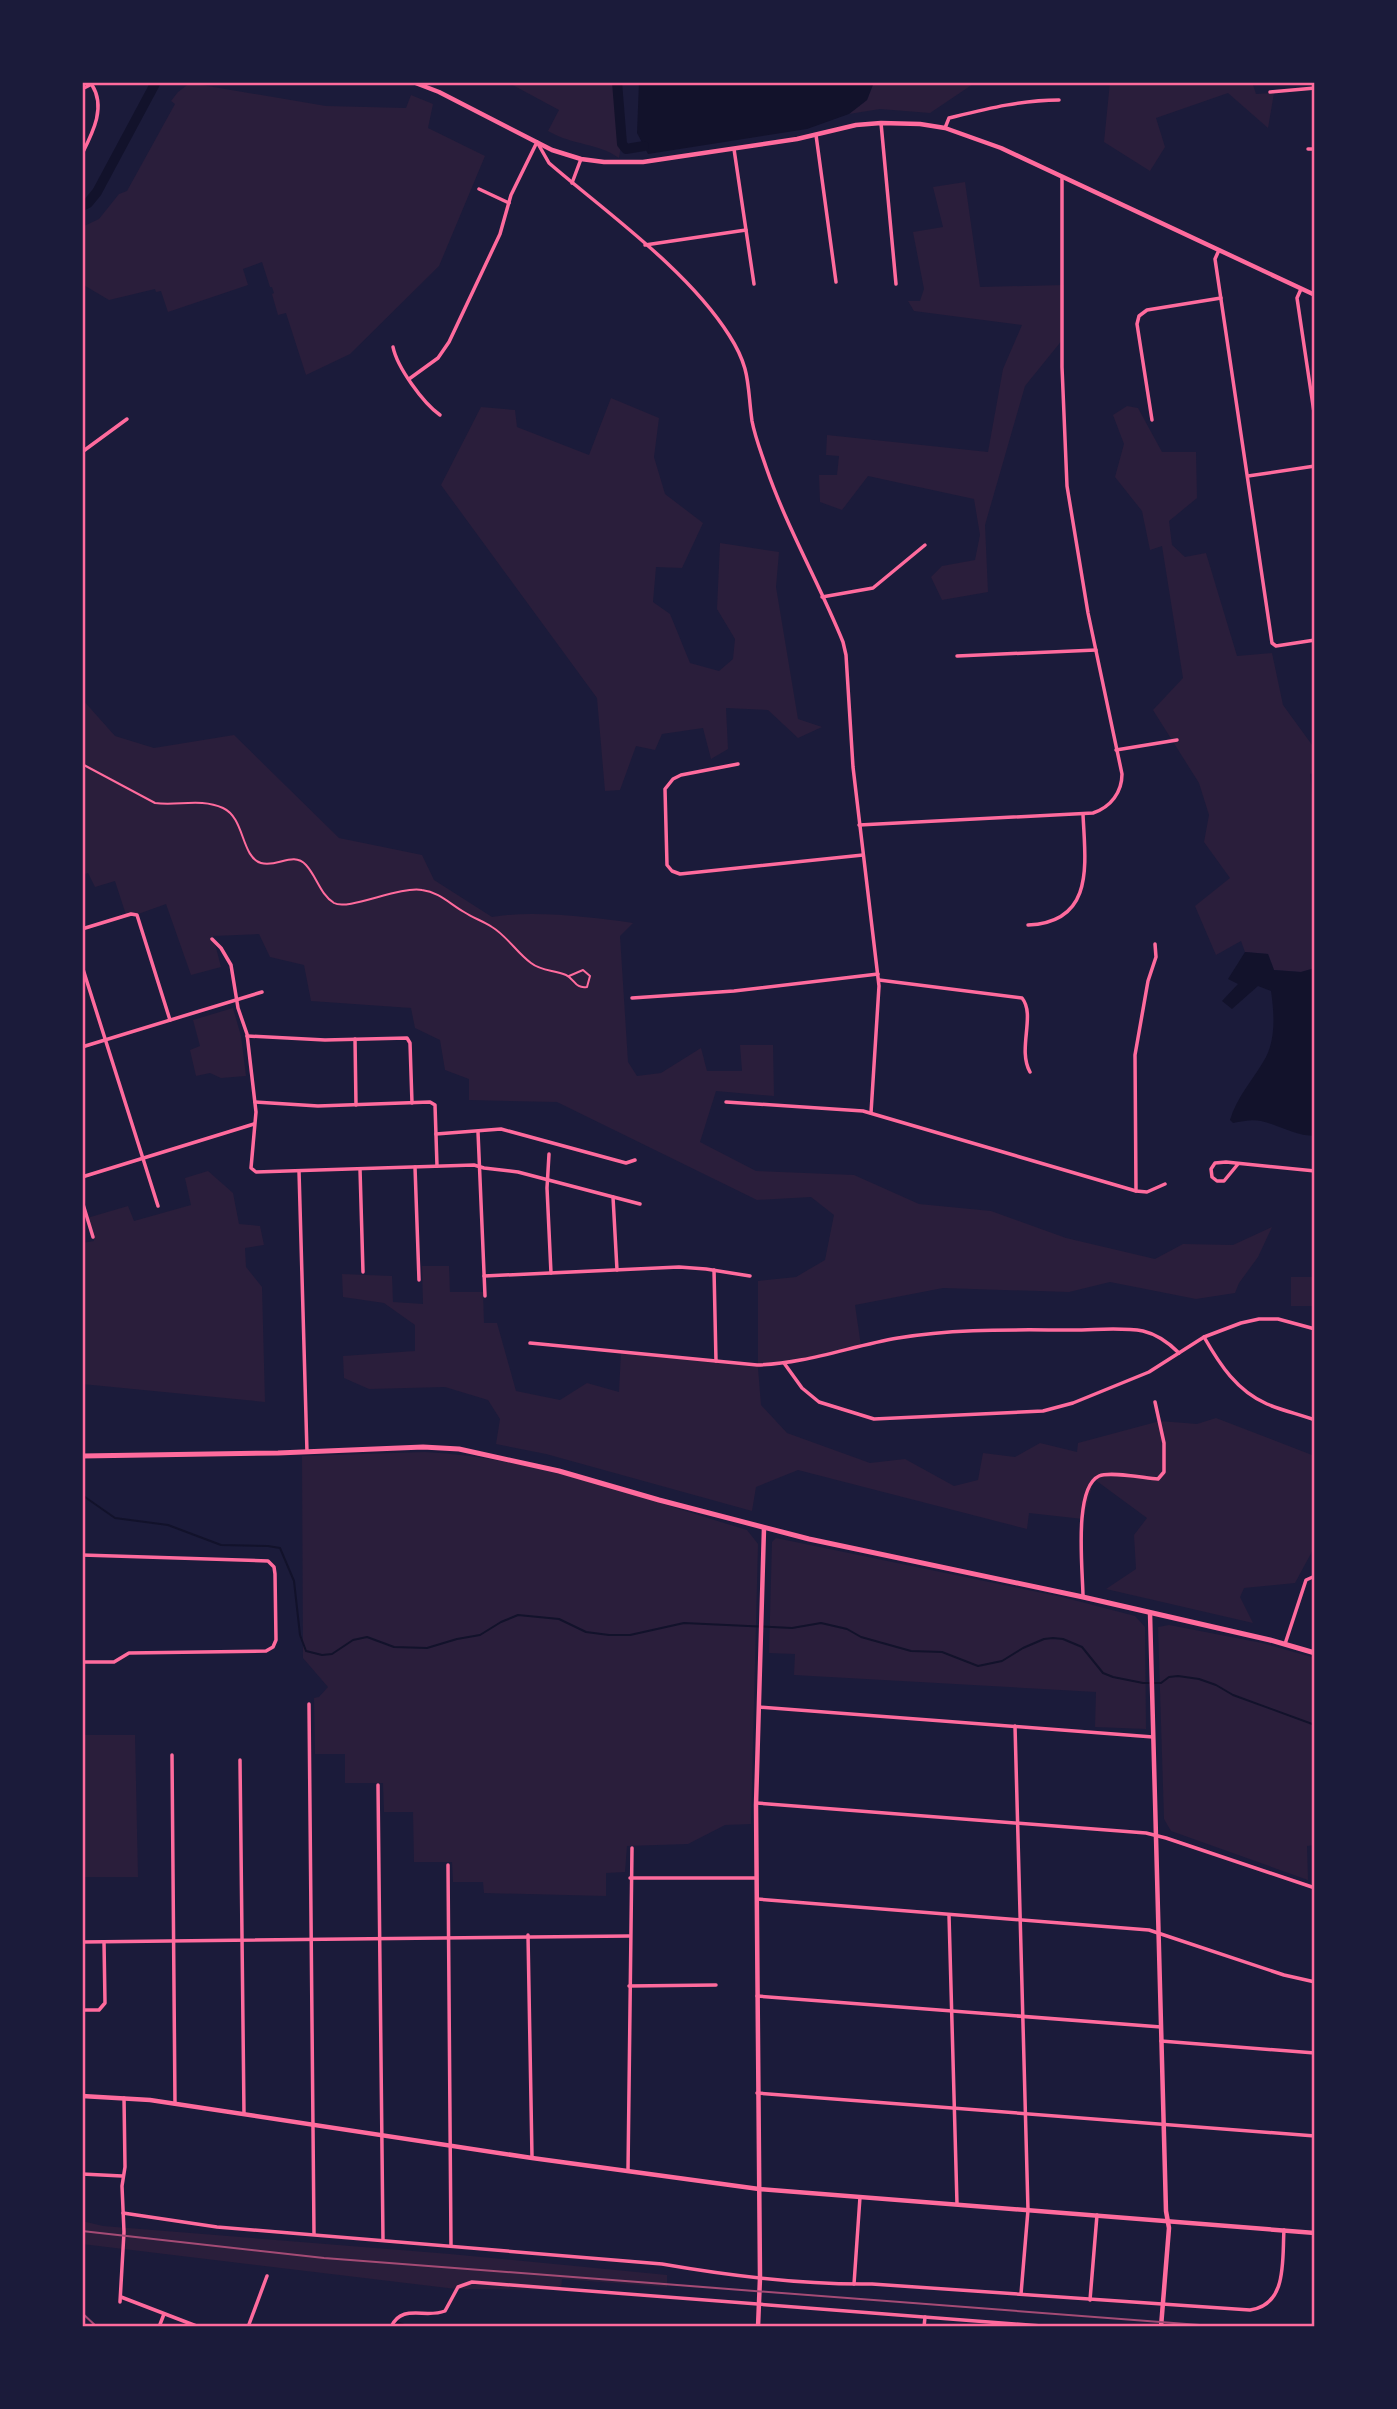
<svg xmlns="http://www.w3.org/2000/svg" width="1397" height="2409" viewBox="0 0 1397 2409" font-family="'Titillium Web',sans-serif">
<style>
.green{fill:#2a1e3b}
.water{fill:#12122b}
.lines{fill:none;stroke-linecap:round;stroke-linejoin:round}
.stream{stroke:#12122b;stroke-width:2}
.river{stroke:#12122b;stroke-width:10}
.service{stroke:#ff6b9d;stroke-width:2}
.minor{stroke:#ff6b9d;stroke-width:3.5}
.tertiary{stroke:#ff6b9d;stroke-width:4.5}
.primary{stroke:#ff6b9d;stroke-width:5}
.rail{stroke:#a44b75;stroke-width:2}
.neatline{fill:none;stroke:#ff6b9d;stroke-width:2.5}
</style>
<rect width="100%" height="100%" fill="#1b1b3a"/>
<g class="green">
<path d="M507 82H620L622 140 619 158C596 142 574 146 548 131L559 110Z"/>
<polygon points="874,82 976,82 930,113 880,109 849,114 867,100"/>
<polygon points="1110,82 1252,82 1256,94 1274,93 1268,128 1228,93 1156,118 1165,147 1150,171 1104,142"/>
<polygon points="190,83 326,106 406,108 411,95 433,104 428,128 485,156 439,266 350,354 306,375 286,313 278,315 272,294 274,293 272,287 270,287 262,262 243,269 248,285 168,312 161,291 156,292 155,289 109,300 82,284 82,227 99,219 119,194 127,191 175,104 171,101 178,92"/>
<polygon points="965,182 980,287 1064,285 1063,339 1025,386 985,525 988,592 942,600 931,577 942,566 975,560 980,535 974,499 868,476 842,510 820,502 819,475 837,475 839,456 826,455 827,435 988,452 1003,369 1022,325 914,311 908,301 920,301 924,289 913,232 943,227 933,187"/>
<polygon points="611,398 659,418 654,457 665,494 703,523 682,568 656,567 653,602 670,614 690,663 719,671 733,659 735,639 717,609 720,543 779,552 776,587 798,719 822,727 798,738 768,710 726,708 728,749 711,759 703,728 662,734 655,750 636,746 620,790 605,791 597,698 441,485 481,407 515,410 517,427 589,455"/>
<polygon points="1127,406 1138,408 1162,452 1196,452 1197,498 1169,521 1172,545 1185,557 1206,553 1237,656 1272,653 1283,705 1315,749 1315,773 1310,774 1315,823 1315,968 1301,972 1274,970 1268,954 1245,952 1241,941 1216,955 1195,906 1230,878 1204,842 1209,815 1199,783 1153,710 1183,678 1162,546 1150,550 1142,511 1115,477 1124,444 1113,415"/>
<path d="M82 699 115 736 154 748 234 735 339 838 422 855 434 880 492 917C533 910 591 917 633 923L620 936 628 1062 637 1076 661 1073 701 1048 707 1071H742L740 1045H773L774 1096 716 1091 700 1142 756 1171 854 1175 919 1204 991 1211 1066 1238 1155 1259 1183 1244 1233 1245 1272 1227 1258 1257 1239 1283 1235 1293 1196 1299 1110 1282 1069 1292 943 1288 855 1305 861 1346 758 1368 761 1405 787 1433 870 1463 905 1459 954 1486 978 1480 983 1453 1015 1457 1040 1443 1077 1452 1078 1443 1160 1421 1197 1424 1216 1418 1312 1455 1315 1458V1546L1295 1583 1244 1588 1240 1597 1253 1623 1106 1589 1136 1569 1134 1535 1147 1518 1094 1479 1083 1519 1029 1513 1027 1529 798 1470 756 1487 752 1511 546 1454 496 1444 500 1419 488 1400 445 1387 369 1389 344 1378 343 1356 415 1351V1325L384 1303 343 1297 342 1274 392 1276 393 1302 423 1304 422 1266H449L450 1292H483L484 1323H497L516 1391 560 1400 587 1383 619 1392 621 1352 758 1367V1281L796 1277 825 1260 834 1215 811 1197 757 1200 557 1102 469 1100V1079L445 1070 440 1040 415 1028 411 1008 311 1001 304 965 270 957 259 934 213 936 221 967 191 975 166 904 127 918 115 881 95 887 88 873 82 875Z"/>
<polygon points="233,1008 241,1036 246,1076 221,1078 210,1073 196,1076 190,1050 200,1046 193,1020"/>
<polygon points="208,1171 233,1193 239,1224 260,1226 264,1245 245,1248 246,1267 262,1287 265,1402 82,1384 82,1243 94,1241 87,1218 128,1206 134,1221 191,1205 185,1178"/>
<rect x="1291" y="1277" width="24" height="29"/>
<path d="M425 1452C533 1457 644 1499 747 1530L758 1544 751 1824 725 1825 688 1844 627 1846 625 1872 606 1873V1896L484 1893 483 1882H453L452 1862H414L413 1812H384L383 1783H345V1754H315L314 1698 319 1697 328 1687 303 1658 302 1456Z"/>
<polygon points="776,1538 1062,1597 1135,1616 1145,1627 1146,1729 1095,1727 1096,1692 794,1675 795,1654 769,1653 772,1542"/>
<polygon points="1169,1625 1262,1643 1315,1658 1315,1845 1307,1846 1308,1880 1171,1831 1164,1819 1158,1627"/>
<polygon points="82,1735 135,1735 138,1877 82,1877"/>
<polygon points="82,2221 103,2226 450,2254 667,2275 667,2287 562,2279 561,2290 456,2289 82,2244"/>
</g>
<g class="water">
<polygon points="639,82 874,82 867,100 849,114 807,129 648,154 637,133"/>
<path d="M1245 952 1268 954 1274 970 1301 972 1315 968V1136C1295 1136 1279 1125 1261 1121 1252 1119 1243 1121 1233 1123L1230 1120C1237 1096 1254 1079 1266 1057 1276 1037 1274 1012 1271 991L1258 986 1232 1009 1222 1001 1238 984 1228 979Z"/>
</g>
<g class="lines">
<g class="stream">
<polyline points="82,1495 115,1518 168,1525 221,1545 268,1546 280,1548 294,1581 300,1635 306,1651 322,1655 332,1654 353,1640 367,1637 394,1647 427,1648 457,1639 480,1635 501,1622 518,1615 559,1619 586,1632 609,1635 630,1635 684,1623 792,1628 821,1623 847,1629 861,1637 911,1651 942,1652 978,1666 1002,1661 1023,1648 1044,1639 1053,1638 1063,1639 1082,1647 1103,1673 1113,1677 1143,1683 1161,1683 1169,1677 1178,1676 1199,1679 1216,1685 1233,1695 1315,1725"/>
<polyline points="397,2322 409,2327"/>
</g>
<g class="river">
<polyline points="617,82 622,144 626,149 644,146"/>
<polyline points="82,206 88,203 97,192 156,82"/>
</g>
<path class="service" d="M82 764 155 803C178 806 201 798 223 808 245 818 241 857 261 863 277 868 293 851 306 865 317 877 320 894 334 903 348 911 399 886 422 890 439 892 450 904 464 912 473 918 483 921 492 927 507 936 517 953 531 963 541 971 554 970 566 975 575 979 575 989 587 987L590 976 583 970 569 976"/>
<g class="minor">
<polyline points="82,89 96,82"/>
<polyline points="1270,92 1315,88"/>
<polyline points="881,123 896,284"/>
<path d="M945 128 949 118C986 109 1021 100 1059 100"/>
<polyline points="816,135 836,282"/>
<path d="M537 142 549 163C607 213 688 270 729 335 751 369 747 385 752 421 755 437 761 452 766 467 787 528 819 583 843 642L846 655 853 767 879 986 871 1113"/>
<polyline points="734,149 754,284"/>
<polyline points="1308,149 1315,149"/>
<path d="M82 154C93 132 106 107 92 85"/>
<polyline points="572,183 581,159"/>
<polyline points="479,189 509,203"/>
<polyline points="645,245 746,230"/>
<polyline points="1219,250 1215,259 1272,643 1276,646 1315,640"/>
<polyline points="1301,289 1297,298 1315,419"/>
<path d="M393 347C397 367 423 403 440 415"/>
<polyline points="409,379 438,358 449,342 500,234 511,195 537,142"/>
<polyline points="1152,420 1137,324 1139,316 1147,310 1221,298"/>
<polyline points="82,452 127,419"/>
<polyline points="1248,476 1315,466"/>
<polyline points="822,597 873,588 925,545"/>
<polyline points="957,656 1096,650"/>
<polyline points="1116,750 1177,740"/>
<polyline points="738,764 681,775 673,779 665,789 667,865 672,871 680,874 863,855"/>
<path d="M859 825 1093 813C1111 807 1122 792 1122 774L1088 613 1067 486 1062 367V177"/>
<path d="M1028 925C1096 922 1085 862 1083 814"/>
<polyline points="82,929 131,914 137,915 170,1020"/>
<polyline points="212,939 221,948 231,965 238,1008 247,1034 256,1112 251,1168 256,1172 474,1165 484,1168 518,1172 640,1204"/>
<polyline points="82,966 158,1206"/>
<path d="M879 980 1022 998C1036 1015 1017 1049 1030 1072"/>
<polyline points="632,998 734,991 878,974"/>
<polyline points="247,1036 325,1040 407,1038 410,1043 412,1103"/>
<polyline points="355,1039 356,1105"/>
<polyline points="82,1047 262,992"/>
<polyline points="255,1102 318,1106 430,1102 435,1105 437,1166"/>
<polyline points="726,1102 863,1111 1136,1191 1147,1192 1165,1184"/>
<polyline points="478,1132 485,1296"/>
<polyline points="436,1134 501,1129 626,1163 635,1160"/>
<polyline points="549,1154 547,1188 551,1273"/>
<polyline points="1238,1164 1224,1181 1217,1181 1212,1177 1211,1169 1215,1163 1226,1162 1315,1171"/>
<polyline points="415,1167 419,1280"/>
<polyline points="360,1169 363,1272"/>
<polyline points="299,1171 307,1452"/>
<polyline points="82,1177 254,1124"/>
<polyline points="1136,1191 1135,1055 1148,981 1156,957 1155,944"/>
<polyline points="613,1197 617,1270"/>
<polyline points="82,1201 93,1237"/>
<polyline points="714,1270 716,1361"/>
<polyline points="484,1276 679,1267 706,1269 750,1276"/>
<path d="M1204 1337C1220 1365 1237 1391 1267 1404 1283 1411 1299 1414 1315 1420"/>
<path d="M530 1343 757 1365C805 1364 851 1346 898 1338 955 1328 1016 1330 1073 1330 1096 1330 1121 1327 1143 1331 1156 1334 1169 1343 1179 1353"/>
<polyline points="784,1363 802,1388 819,1402 874,1419 1043,1411 1073,1403 1149,1372 1204,1337 1241,1323 1259,1319 1278,1319 1315,1329"/>
<polyline points="82,1555 268,1561 274,1567 275,1574 276,1640 273,1647 266,1651 129,1653 114,1662 82,1662"/>
<path d="M1083 1597C1083 1572 1073 1488 1099 1476 1110 1471 1144 1478 1158 1479L1164 1472V1443L1155 1402"/>
<polyline points="1285,1644 1306,1580 1315,1576"/>
<polyline points="309,1704 314,2234"/>
<polyline points="759,1707 1153,1737"/>
<polyline points="1015,1726 1028,2210 1021,2294"/>
<polyline points="172,1755 175,2104"/>
<polyline points="240,1760 244,2114"/>
<polyline points="378,1785 383,2240"/>
<polyline points="756,1803 1146,1833 1166,1838 1315,1888"/>
<polyline points="448,1865 451,2246"/>
<polyline points="630,1878 756,1878"/>
<polyline points="757,1899 1149,1930 1284,1975 1315,1982"/>
<polyline points="949,1915 957,2204"/>
<polyline points="528,1935 532,2157"/>
<polyline points="82,1942 629,1936"/>
<polyline points="629,1986 716,1985"/>
<polyline points="757,1996 1161,2027"/>
<polyline points="82,2010 99,2010 105,2003 104,1942"/>
<polyline points="1161,2041 1315,2053"/>
<polyline points="757,2093 1315,2136"/>
<polyline points="628,2171 632,1848"/>
<polyline points="82,2174 122,2176"/>
<path d="M123 2213 217 2227 662 2264C731 2276 802 2285 872 2284L1250 2310C1288 2305 1282 2259 1284 2230"/>
<polyline points="854,2284 860,2197"/>
<polyline points="121,2297 199,2327"/>
<polyline points="1090,2300 1097,2215"/>
<polyline points="120,2302 124,2232 122,2186 125,2167 124,2098"/>
<polyline points="159,2327 164,2314"/>
<polyline points="248,2327 267,2276"/>
<path d="M391 2327C402 2303 425 2319 445 2311L458 2287 472 2282 1055 2327"/>
<polyline points="924,2327 925,2317"/>
</g>
<g class="tertiary">
<polyline points="413,82 439,92 552,150 581,159 604,162 643,162 797,139 856,125 881,123 920,124 945,128 1001,148 1315,295"/>
<polyline points="1150,1613 1166,2211 1169,2228 1161,2327"/>
<polyline points="82,2096 150,2100 532,2158 759,2189 1315,2233"/>
<polyline points="758,2327 760,2278 756,1805 764,1528"/>
</g>
<polyline class="primary" points="82,1456 278,1453 423,1447 459,1449 559,1471 659,1500 809,1539 1083,1597 1270,1640 1315,1653"/>
<g class="rail">
<polyline points="82,2231 324,2258 1226,2327"/>
<polyline points="82,2313 97,2327"/>
</g>
</g>
<rect width="1397" height="2409" fill="none" stroke="#1b1b3a" stroke-width="168"/>
<rect x="84" y="84" width="1229" height="2241" class="neatline"/>
</svg>
